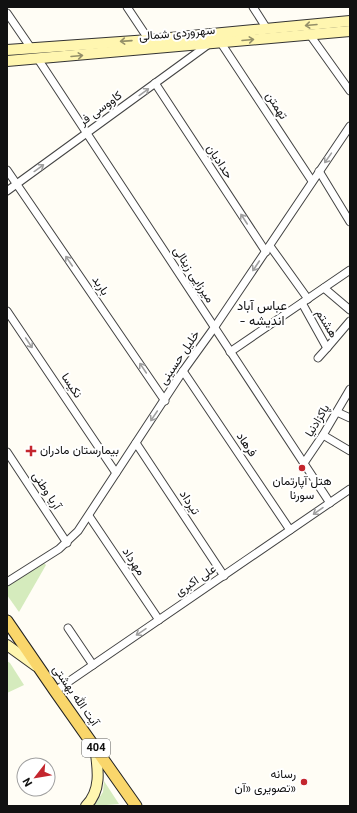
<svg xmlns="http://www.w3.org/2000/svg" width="357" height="813" viewBox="0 0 357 813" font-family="Georgia,Vazirmatn,serif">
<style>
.green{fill:#d5ebbd}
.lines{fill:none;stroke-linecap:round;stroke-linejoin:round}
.minor-casing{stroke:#444;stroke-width:9}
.secondary-casing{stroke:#333;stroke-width:12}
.primary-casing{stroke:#222;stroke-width:13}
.minor{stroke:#fff;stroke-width:7}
.secondary{stroke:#fff6b0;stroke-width:10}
.primary{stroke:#f9d66b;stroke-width:11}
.oneway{stroke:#948f68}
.oneway2{stroke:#a0a0a0}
.poi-dot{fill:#c4262e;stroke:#fff;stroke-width:1.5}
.labels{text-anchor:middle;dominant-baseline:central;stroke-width:4;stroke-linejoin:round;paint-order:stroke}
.shield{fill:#fff;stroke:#585858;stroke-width:1}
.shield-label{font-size:11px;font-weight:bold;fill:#111}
.street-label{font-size:12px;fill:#111;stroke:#fff}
.poi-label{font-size:12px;fill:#111;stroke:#fff;text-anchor:start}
.neighbourhood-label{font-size:13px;fill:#111;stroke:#fff}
</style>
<rect width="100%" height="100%" fill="#fffdf5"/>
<g class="green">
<polygon points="44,563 46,565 19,612 7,595 7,586"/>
<polygon points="7,661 10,663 24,685 7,693"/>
<polygon points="104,781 119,804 94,806 103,792"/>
</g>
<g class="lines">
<g class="minor-casing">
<g id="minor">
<polyline points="127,7 149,40"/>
<polyline points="253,7 267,29"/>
<polyline points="7,13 31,48"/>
<polyline points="310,35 350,91"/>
<polyline points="221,43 312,181"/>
<polyline points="38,59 330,503"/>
<polyline points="155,83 266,252"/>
<polyline points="7,170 165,401"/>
<polyline points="319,171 350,222"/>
<polyline points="7,191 209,44"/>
<polyline points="270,246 308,299"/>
<polyline points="324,288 350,310"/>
<polyline points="302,303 327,348 350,321"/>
<polyline points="7,311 116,473"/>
<polyline points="230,352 350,270"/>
<polyline points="318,358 327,348"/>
<polyline points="183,371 290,530"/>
<polyline points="337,412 350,418"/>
<polyline points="323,435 350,451"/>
<polyline points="136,443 224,576"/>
<polyline points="7,452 67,543"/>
<polyline points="304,463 323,435 350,389"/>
<polyline points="89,516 159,620"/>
<polyline points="7,582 59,549 78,531 183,371 214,328 350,126"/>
<polyline points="68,628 93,665"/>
<polyline points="55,691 350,489"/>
</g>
</g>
<g class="secondary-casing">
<g id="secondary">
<polyline points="7,50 149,40 350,21"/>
<polyline points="7,61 350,31"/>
<polyline points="7,645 36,666"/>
<path d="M86 806C102 790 98 768 95 747"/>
</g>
</g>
<g class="primary-casing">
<polyline id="primary" points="7,621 55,691 136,806"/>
</g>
<use href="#minor" class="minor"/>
<use href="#secondary" class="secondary"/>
<use href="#primary" class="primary"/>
</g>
<defs><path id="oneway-shaft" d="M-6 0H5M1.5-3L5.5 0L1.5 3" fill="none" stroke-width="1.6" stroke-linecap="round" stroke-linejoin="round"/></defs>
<g class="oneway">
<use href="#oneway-shaft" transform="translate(311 25) rotate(175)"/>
<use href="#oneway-shaft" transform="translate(248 40) rotate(-5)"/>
<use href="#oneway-shaft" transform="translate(126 41) rotate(176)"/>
<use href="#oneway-shaft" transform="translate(77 56) rotate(-5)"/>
</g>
<g class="oneway2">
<use href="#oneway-shaft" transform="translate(144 92) rotate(-36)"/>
<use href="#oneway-shaft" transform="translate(328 158) rotate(125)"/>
<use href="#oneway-shaft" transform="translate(39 168) rotate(-36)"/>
<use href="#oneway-shaft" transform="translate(244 219) rotate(-123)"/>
<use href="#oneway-shaft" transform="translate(69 261) rotate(-124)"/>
<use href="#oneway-shaft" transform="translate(256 266) rotate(124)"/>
<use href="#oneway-shaft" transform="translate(29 343) rotate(56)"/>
<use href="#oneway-shaft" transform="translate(143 368) rotate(-124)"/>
<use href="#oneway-shaft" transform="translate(154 416) rotate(124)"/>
<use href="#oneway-shaft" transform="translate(318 511) rotate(145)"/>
<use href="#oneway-shaft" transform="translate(141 632) rotate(146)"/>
</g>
<g class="poi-dot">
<path d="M29 445h4v4h4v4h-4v4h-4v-4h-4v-4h4z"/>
<circle cx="302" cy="468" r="4"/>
<circle cx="304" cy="782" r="4"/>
</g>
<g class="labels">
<rect class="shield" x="82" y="739" width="28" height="18" rx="3"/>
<g class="shield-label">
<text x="96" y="748">404</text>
</g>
<g class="street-label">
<text transform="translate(177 34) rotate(-5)">سهروردی شمالی</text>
<text transform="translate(276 106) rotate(57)">تهمتن</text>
<text transform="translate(101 109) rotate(-36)">کاووسی فر</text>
<text transform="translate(219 162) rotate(57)">حدادیان</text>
<text transform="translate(193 275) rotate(57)">میرزایی زینالی</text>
<text transform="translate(100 286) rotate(56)">باربد</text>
<text transform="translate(326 324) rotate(59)">هشتم</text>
<text transform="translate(180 358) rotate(-56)">خلیل حسینی</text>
<text transform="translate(71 386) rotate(56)">نکیسا</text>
<text transform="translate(318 421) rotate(-59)">پاکزادنیا</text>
<text transform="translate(246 445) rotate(56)">فرهاد</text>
<text transform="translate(46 491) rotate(57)">آریا وطنی</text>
<text transform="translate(189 503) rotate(57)">تیرداد</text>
<text transform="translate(133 562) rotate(56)">مهرداد</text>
<text transform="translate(196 581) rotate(-34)">علی‌ اکبری</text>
<text transform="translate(75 696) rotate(55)">آیت الله بهشتی</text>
</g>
<g class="poi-label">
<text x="40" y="451">بیمارستان مادران</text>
<text x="302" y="482" text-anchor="middle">هتل آپارتمان<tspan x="302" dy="14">سورنا</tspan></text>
<text x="296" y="775" text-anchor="end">رسانه<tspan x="296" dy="14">تصویری «آن»</tspan></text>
</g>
<g class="neighbourhood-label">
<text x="262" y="307">عباس آباد<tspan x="262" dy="15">- اندیشه</tspan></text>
</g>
</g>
<rect width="357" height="813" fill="none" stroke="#111111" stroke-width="16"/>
<g transform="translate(36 777) rotate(239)"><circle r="19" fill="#ffffff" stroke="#a0a0a0"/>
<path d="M0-3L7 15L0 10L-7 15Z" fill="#c4262e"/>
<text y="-6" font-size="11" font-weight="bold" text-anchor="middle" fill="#111111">N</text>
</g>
</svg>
